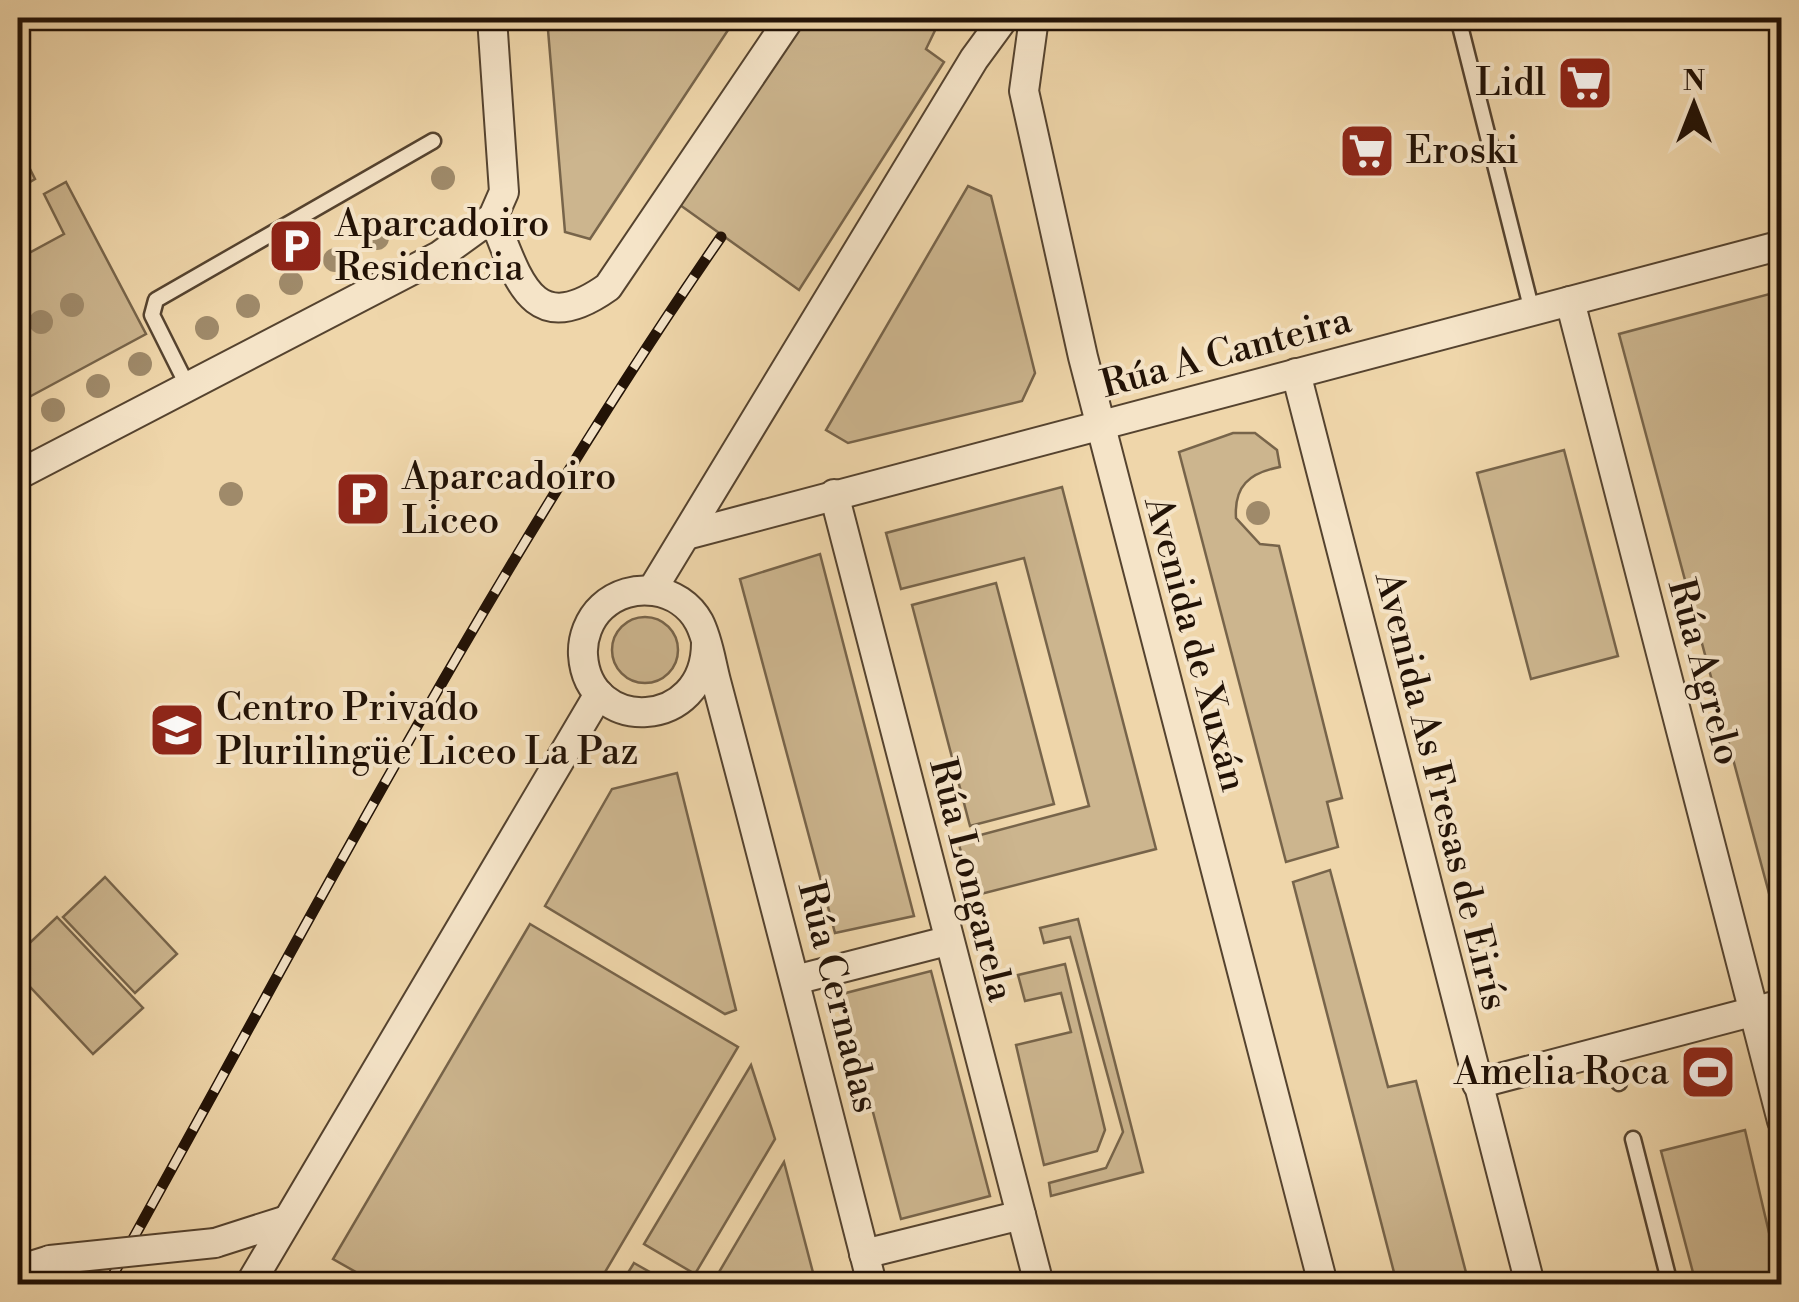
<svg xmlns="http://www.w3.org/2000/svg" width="1799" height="1302" viewBox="0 0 1799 1302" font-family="'Libre Bodoni',serif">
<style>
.green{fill:#ccb58e;stroke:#77644a;stroke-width:2.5}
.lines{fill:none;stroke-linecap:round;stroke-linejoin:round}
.lane-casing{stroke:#55432f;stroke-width:19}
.street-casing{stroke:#55432f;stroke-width:32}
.lane{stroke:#f5e4c8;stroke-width:14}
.street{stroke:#f5e4c8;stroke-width:28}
.rail-casing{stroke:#221206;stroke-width:11}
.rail{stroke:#f5e4c8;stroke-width:8;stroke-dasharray:22;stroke-linecap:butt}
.street-bridge-casing{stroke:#55432f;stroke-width:32;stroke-linecap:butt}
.street-bridge{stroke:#f5e4c8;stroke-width:28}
.tree{fill:#9f8a6a}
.labels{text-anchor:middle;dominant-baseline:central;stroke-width:8;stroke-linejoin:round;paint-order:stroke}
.poi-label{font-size:38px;fill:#221206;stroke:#f5e4c8;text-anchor:start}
.street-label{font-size:38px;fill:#221206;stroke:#f5e4c8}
</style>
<rect width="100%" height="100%" fill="#efd6aa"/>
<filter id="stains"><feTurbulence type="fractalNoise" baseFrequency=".002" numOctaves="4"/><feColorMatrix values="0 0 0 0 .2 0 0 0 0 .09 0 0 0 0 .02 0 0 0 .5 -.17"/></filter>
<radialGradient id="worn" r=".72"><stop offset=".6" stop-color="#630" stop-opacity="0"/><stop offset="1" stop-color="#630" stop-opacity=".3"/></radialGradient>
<g class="green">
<polygon points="547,18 736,18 590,239 565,232"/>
<polygon points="806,18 941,18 926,49 944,62 799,290 680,205"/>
<polygon points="18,145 35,179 18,189"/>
<polygon points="66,182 146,334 18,403 18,259 64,234 44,194"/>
<polygon points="968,186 991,196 1035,373 1022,401 848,443 826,430"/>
<polygon points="1781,291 1782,291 1781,938 1619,334"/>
<path d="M1233 433H1255L1277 450 1280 467C1249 473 1234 486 1236 518L1260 544 1279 546 1342 798 1327 802 1338 847 1286 862 1179 452Z"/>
<polygon points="1564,450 1618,656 1531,679 1477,473"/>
<polygon points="1062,487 1156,849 973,896 958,841 1089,806 1024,558 901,589 886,533"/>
<polygon points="820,554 914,916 835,933 740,579"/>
<polygon points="996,583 1054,804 970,826 912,605"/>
<circle cx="645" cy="650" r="33"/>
<polygon points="677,773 736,1010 725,1014 545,906 612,789"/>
<polygon points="1330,870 1388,1087 1416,1081 1469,1284 1397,1284 1293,882"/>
<polygon points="105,877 177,954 135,993 63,917"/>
<polygon points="57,917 143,1008 93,1054 18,974 18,954"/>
<polygon points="1078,919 1143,1172 1051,1196 1049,1183 1106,1168 1123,1132 1070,937 1044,943 1040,928"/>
<polygon points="530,924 738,1047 598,1284 377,1284 333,1259"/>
<polygon points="1065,964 1105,1130 1097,1151 1044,1165 1016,1045 1071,1032 1061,993 1025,1001 1018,975"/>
<polygon points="931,971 990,1196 901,1219 842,994"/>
<polygon points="751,1065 775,1139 695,1274 644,1244"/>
<polygon points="1745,1130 1781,1284 1696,1284 1661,1151"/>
<polygon points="784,1162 816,1284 712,1284"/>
<polygon points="634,1263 671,1284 621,1284"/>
</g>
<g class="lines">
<g class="lane-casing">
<g id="lane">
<polyline points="1458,18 1532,311"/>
<polyline points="188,387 152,315 156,300 433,141"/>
<polyline points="1609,1049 1619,1083"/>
<polyline points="1633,1139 1670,1284"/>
</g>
</g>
<g class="street-casing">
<g id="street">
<polyline points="1034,18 1024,91 1083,357 1323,1284"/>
<path d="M493 217C518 279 532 341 608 287L790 18"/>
<polyline points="1570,301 1782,1121"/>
<polyline points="1296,373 1530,1284"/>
<polyline points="18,475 439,256 493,217 504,192 492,18"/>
<polyline points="834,494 1039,1284"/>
<polyline points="690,534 1782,245"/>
<polyline points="652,590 974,59 1004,18"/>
<path d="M706 643C706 731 588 735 583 655 582 638 589 619 602 607 631 580 680 587 699 622 708 639 711 662 716 681 727 722 738 764 749 806 791 965 831 1125 872 1284"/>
<polyline points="795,980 947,941"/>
<polyline points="1477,1084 1782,1004"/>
<polyline points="215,1243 287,1220"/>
<polyline points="864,1254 1021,1215"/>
<polyline points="18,1270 50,1260"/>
<polyline points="250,1284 599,694"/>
</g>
</g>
<use href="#lane" class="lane"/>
<use href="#street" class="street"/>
<g class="rail-casing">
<path id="rail" d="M108 1284C304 931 491 570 721 237"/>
</g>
<use href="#rail" class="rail"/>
<g class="street-bridge-casing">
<polyline id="street-bridge" points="50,1260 215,1243"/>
</g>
<use href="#street-bridge" class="street-bridge"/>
</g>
<g class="tree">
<circle cx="443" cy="178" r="12"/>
<circle cx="377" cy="238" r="12"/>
<circle cx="335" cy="260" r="12"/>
<circle cx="291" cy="283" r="12"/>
<circle cx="72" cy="305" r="12"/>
<circle cx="248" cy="306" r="12"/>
<circle cx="41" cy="322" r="12"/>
<circle cx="207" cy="328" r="12"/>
<circle cx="140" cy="364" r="12"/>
<circle cx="98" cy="386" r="12"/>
<circle cx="53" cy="410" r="12"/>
<circle cx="231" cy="494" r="12"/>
<circle cx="1258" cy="513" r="12"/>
</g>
<defs>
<g id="supermarket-square" transform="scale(2.875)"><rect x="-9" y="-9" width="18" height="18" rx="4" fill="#8f2418" stroke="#f5e4c8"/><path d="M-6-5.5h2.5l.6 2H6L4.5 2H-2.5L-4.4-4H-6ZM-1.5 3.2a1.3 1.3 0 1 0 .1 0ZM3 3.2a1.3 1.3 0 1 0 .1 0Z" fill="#fff"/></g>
<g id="parking-square" transform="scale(2.875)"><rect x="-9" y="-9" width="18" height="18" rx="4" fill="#8f2418" stroke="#f5e4c8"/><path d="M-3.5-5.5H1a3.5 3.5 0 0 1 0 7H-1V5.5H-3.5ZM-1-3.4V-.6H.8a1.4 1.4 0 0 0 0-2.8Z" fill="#fff"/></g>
<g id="school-square" transform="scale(2.875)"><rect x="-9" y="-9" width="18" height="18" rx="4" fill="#8f2418" stroke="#f5e4c8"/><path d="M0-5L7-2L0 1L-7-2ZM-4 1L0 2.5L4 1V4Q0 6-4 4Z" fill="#fff"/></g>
<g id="stadium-square" transform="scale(2.875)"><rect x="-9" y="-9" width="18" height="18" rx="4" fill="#8f2418" stroke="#f5e4c8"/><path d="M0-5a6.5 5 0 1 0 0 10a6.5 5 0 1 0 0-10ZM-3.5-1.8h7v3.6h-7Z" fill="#fff"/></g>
</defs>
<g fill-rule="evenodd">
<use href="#supermarket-square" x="1585" y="83"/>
<use href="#supermarket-square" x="1367" y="151"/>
<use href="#parking-square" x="296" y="246"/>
<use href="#parking-square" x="363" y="499"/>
<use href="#school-square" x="177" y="730"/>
<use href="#stadium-square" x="1708" y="1072"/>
</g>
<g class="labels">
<g class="poi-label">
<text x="1546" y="83" text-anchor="end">Lidl</text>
<text x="1406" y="151">Eroski</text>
<text x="335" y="224">Aparcadoiro<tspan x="335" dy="44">Residencia</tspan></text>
<text x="402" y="477">Aparcadoiro<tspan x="402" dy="44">Liceo</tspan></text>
<text x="216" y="708">Centro Privado<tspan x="216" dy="44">Plurilingüe Liceo La Paz</tspan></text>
<text x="1669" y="1072" text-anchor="end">Amelia Roca</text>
</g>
<g class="street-label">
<text transform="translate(1226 353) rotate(-15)">Rúa A Canteira</text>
<text transform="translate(1195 644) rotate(75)">Avenida de Xuxán</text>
<text transform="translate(1704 672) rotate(75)">Rúa Agrelo</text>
<text transform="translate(1441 791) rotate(76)">Avenida As Fresas de Eirís</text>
<text transform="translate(971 880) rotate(76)">Rúa Longarela</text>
<text transform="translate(838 997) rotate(76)">Rúa Cernadas</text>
</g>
</g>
<rect width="1799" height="1302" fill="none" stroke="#efd6aa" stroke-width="60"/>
<rect x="20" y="20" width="1759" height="1262" fill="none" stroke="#221206" stroke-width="5"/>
<rect x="30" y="30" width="1739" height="1242" fill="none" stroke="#221206" stroke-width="2.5"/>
<g transform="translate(1694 105)" stroke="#f5e4c8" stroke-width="8" paint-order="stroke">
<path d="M0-8L18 38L0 25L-18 38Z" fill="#221206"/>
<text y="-15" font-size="28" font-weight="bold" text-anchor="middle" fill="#221206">N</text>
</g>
<rect width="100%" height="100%" filter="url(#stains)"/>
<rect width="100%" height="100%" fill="url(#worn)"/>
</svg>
